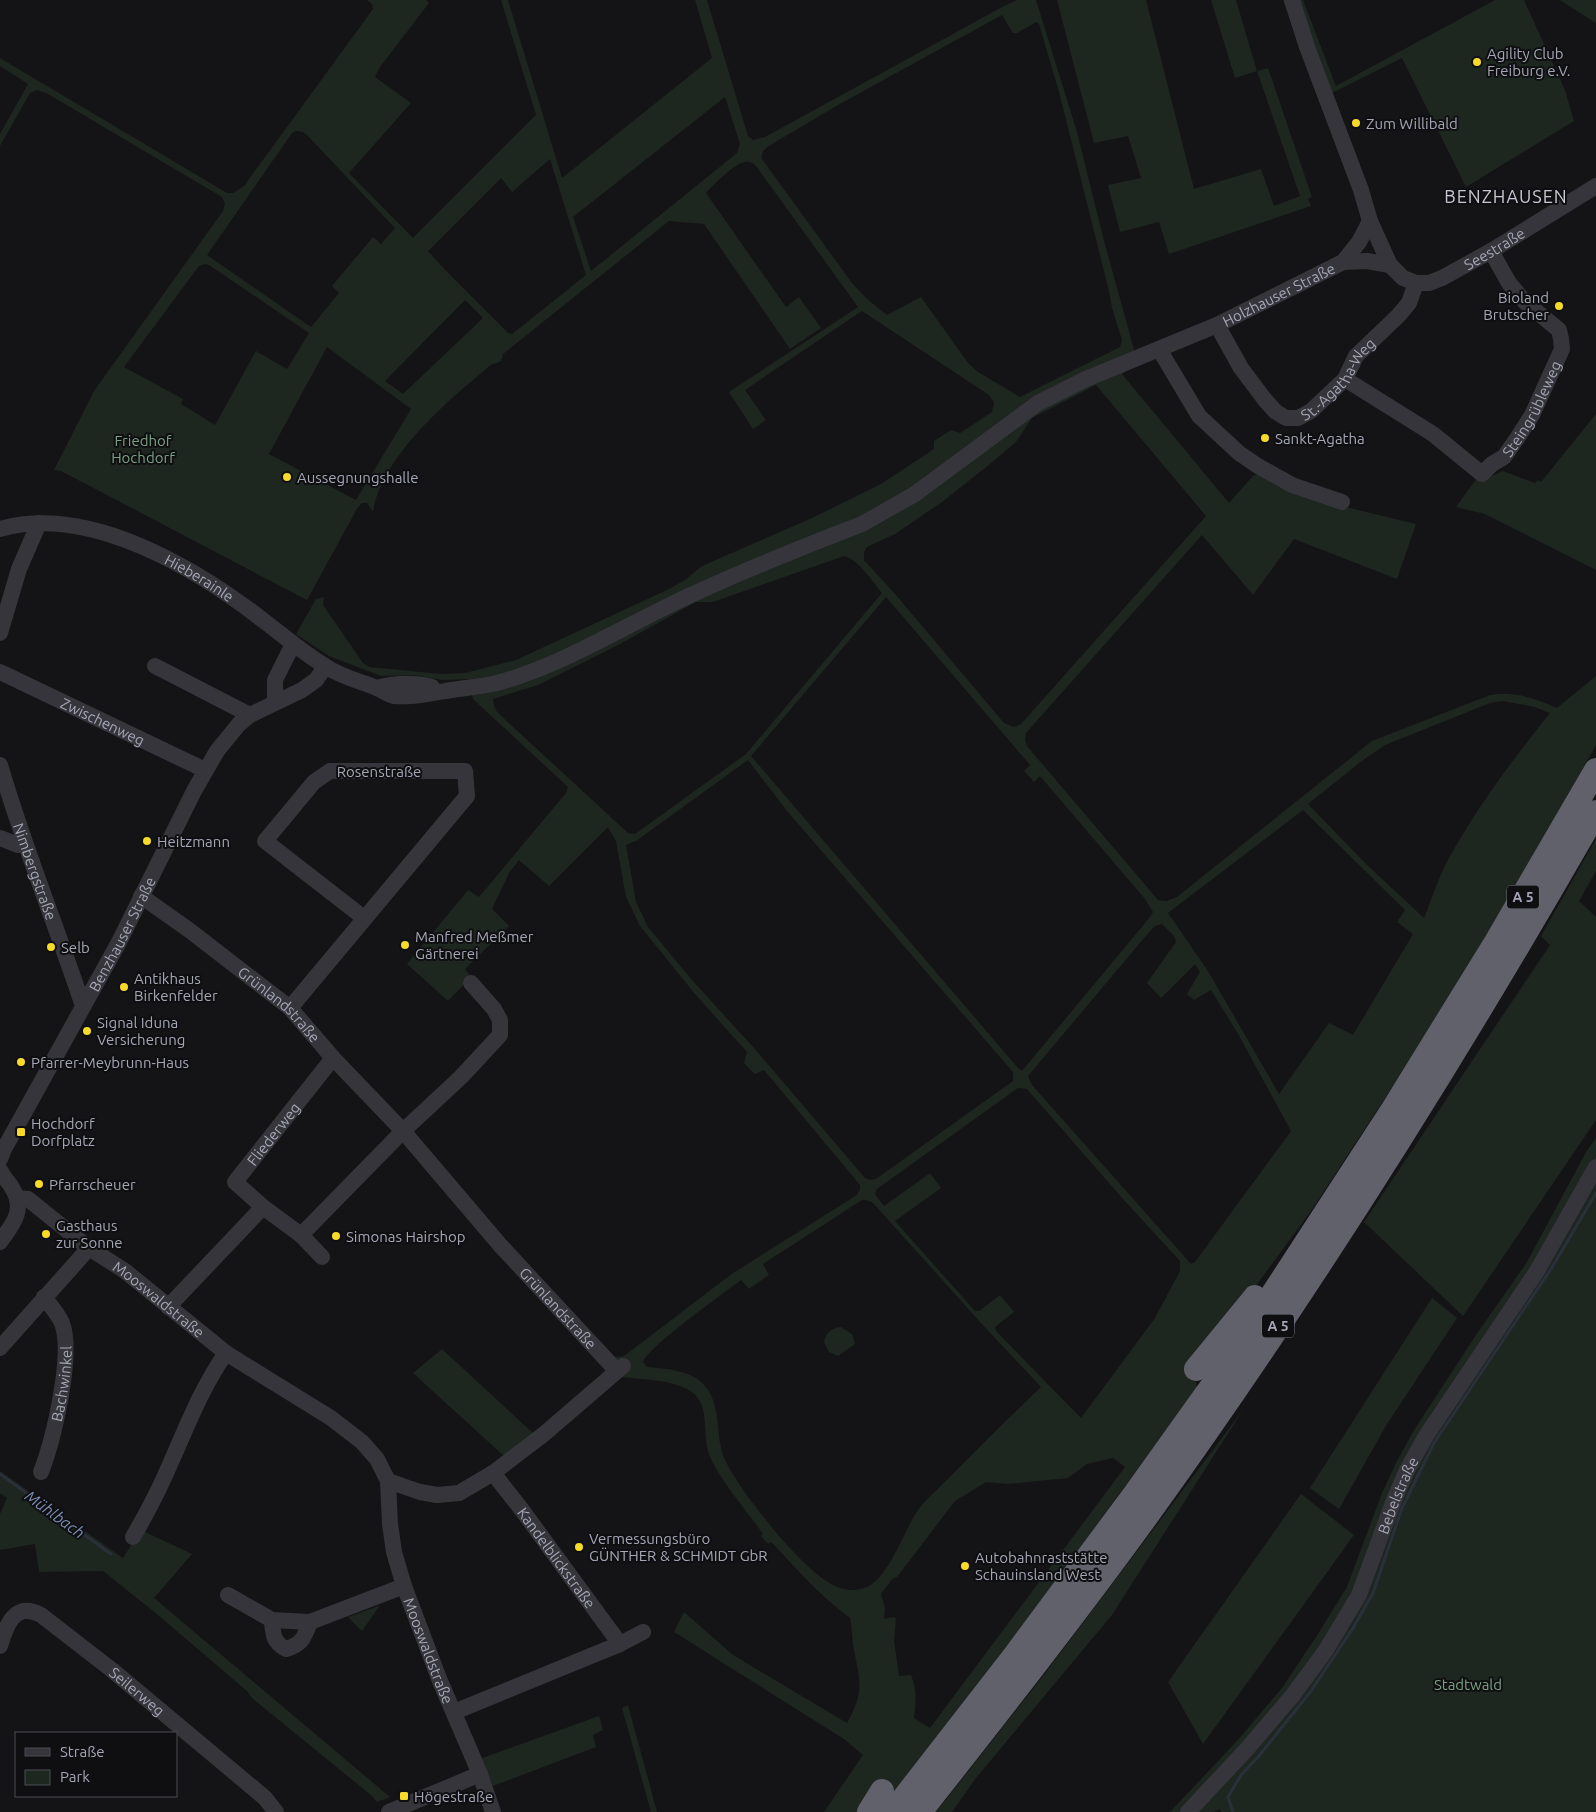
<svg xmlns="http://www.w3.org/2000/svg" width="1596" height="1812" viewBox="0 0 1596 1812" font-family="Ubuntu,sans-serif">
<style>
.green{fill:#1e2620;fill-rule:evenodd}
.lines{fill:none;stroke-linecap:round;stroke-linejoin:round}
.stream{stroke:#2a303a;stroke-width:3}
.minor{stroke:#35353b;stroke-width:16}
.highway{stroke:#61616c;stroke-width:24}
.poi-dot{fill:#f8db29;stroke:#0f0f11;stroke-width:2}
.labels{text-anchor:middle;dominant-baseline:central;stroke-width:4;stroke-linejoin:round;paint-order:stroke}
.shield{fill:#0f0f11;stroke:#787985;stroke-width:1}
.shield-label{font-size:14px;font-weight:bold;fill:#a5a7b7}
.poi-label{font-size:15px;fill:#a5a7b7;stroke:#0f0f11;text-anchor:start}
.street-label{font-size:15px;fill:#a5a7b7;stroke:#0f0f11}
.park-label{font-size:15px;fill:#7ba285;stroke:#0f0f11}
.water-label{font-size:16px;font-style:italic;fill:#7a8eb3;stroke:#0f0f11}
.quarter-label{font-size:18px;letter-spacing:1px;fill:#c6c7d2;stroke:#0f0f11}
</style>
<rect width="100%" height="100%" fill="#141416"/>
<g class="green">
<path d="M367 0H426L429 3 380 67 375 77 411 103 349 173 413 238 536 115 501 0H508L562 178 712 58 695 0H707L748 136 753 140 765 137 1004 6 1017 0H1036L1077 132 1103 237 1138 364 1122 374 1229 503 1253 476 1259 474 1317 500 1416 524 1397 579 1294 539 1253 595 1202 535 1026 733 1025 740 1027 746 1158 900 1167 901 1177 897 1372 741 1490 695C1514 691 1535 698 1557 708L1596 676V745L1547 832 1435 1022 1311 1211 1230 1321 1192 1366 1197 1387 1019 1632 893 1793 859 1812H824L863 1755 844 1739 674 1632 684 1612 733 1655 847 1723C866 1689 859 1680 853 1644 852 1635 852 1627 850 1618 820 1596 796 1568 771 1542L768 1544 761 1536 763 1534C748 1512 715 1475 708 1451 702 1429 711 1401 687 1389 663 1377 630 1381 604 1373L610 1355 616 1357 624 1356 733 1273 857 1195 860 1189V1185L764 1070 755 1074 744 1063 747 1052 695 994 640 926 626 897 616 841 608 827 549 886 519 860 509 873 492 909 509 926 465 969 471 977 448 1001 407 964 468 890 479 897 566 793 568 787 473 699 468 679 443 680 413 675 381 676 329 656 296 634 316 599 324 597 323 605 363 663 369 667 441 674 465 673 516 660 669 589 685 580 702 566 812 518 881 484 934 449V441L951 430 960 433 992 412 994 403 989 395 862 311 745 390 766 420 753 429 729 392 858 307 756 166C753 163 750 161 745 162 735 163 713 185 706 193L786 307 799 297 821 328 790 349 704 224 669 221 503 354C502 361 500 363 492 364 450 399 382 455 373 512L367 503H362L358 507 307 600 61 471 54 470 94 391 223 211 225 204 222 197 48 94 37 90 30 93 0 146V134L28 84 0 66V58L227 193H233L244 186 373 9 372 4ZM1002 15 1013 33H1017L1036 22 1039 24 1059 92 1109 291 1112 308 1122 340 1120 347 1020 397 978 372 968 363 921 297 887 315 867 299 852 283 762 159C761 150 766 148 774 143L838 105ZM725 97 740 144 737 153 591 271 573 217ZM296 131 303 132 307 135 395 228 381 244 373 237 332 286 339 293 311 327 207 255 292 133ZM550 159 586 275 512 334 508 333 448 273 428 251 501 178 512 192ZM205 264 209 265 309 333 287 369 256 351 215 425 181 404 183 399 124 367 199 266ZM465 300 483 318 403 394 385 381ZM327 347 411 409 356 500 269 454ZM1096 385 1206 516 1021 724 1014 727 1004 723 896 595 864 560V552L867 547 895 534 942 502 990 464 1016 442 1032 418ZM844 556C857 558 874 583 882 593L746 754 635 834 628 833 497 712 494 706 493 699 538 685 618 645 696 602H713ZM886 597 1030 765 1024 771 1034 782 1040 776 1145 899 1153 912 1150 917 1022 1071 1018 1068 751 756ZM1502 701 1535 707 1550 713C1513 759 1478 806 1449 858 1439 876 1432 898 1424 918L1366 864 1308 804 1363 760 1385 745 1490 703ZM748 760 787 811 1013 1072V1081L876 1179 870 1180 865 1178 754 1048 692 980 648 927 636 902 626 845 636 841ZM1303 810 1405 910 1397 922 1413 934 1353 1035 1329 1023 1279 1094 1208 971 1168 913ZM1162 924 1174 936 1176 942 1147 983 1161 998 1195 964 1200 972 1187 994 1194 1000 1211 990 1237 1032 1291 1131 1195 1262 1191 1264 1032 1085 1028 1076 1150 931 1155 926ZM1018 1088 1027 1089 1122 1198 1180 1261V1271L1155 1318 1081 1418 996 1331 995 1327 1014 1312 1000 1295 979 1311H975L895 1221 941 1188 930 1173 884 1206 875 1194 877 1189ZM862 1200H866L873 1203 981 1323 1041 1387C1011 1416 981 1445 952 1475 941 1486 927 1498 918 1510 904 1530 891 1573 869 1586 860 1591 849 1591 840 1588 808 1579 739 1490 725 1460 714 1435 723 1406 704 1385 691 1370 666 1369 647 1367L643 1362C648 1347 724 1293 741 1280L749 1289 769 1275 763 1264ZM1113 1458 1125 1467 930 1728 914 1718C916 1702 917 1689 911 1675L899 1676 894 1640 896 1619 894 1617 884 1619 885 1608 881 1594 892 1579 897 1577 955 1501 986 1482 1008 1484 1068 1478 1087 1464Z"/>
<polygon points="1057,0 1146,0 1194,189 1261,169 1274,206 1300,196 1257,71 1235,78 1211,0 1236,0 1257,71 1268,68 1312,197 1308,199 1311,206 1169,254 1159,222 1120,232 1108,185 1141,178 1128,136 1094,143"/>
<polygon points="1283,0 1303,0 1336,86 1495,0 1524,0 1565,90 1574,121 1466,187 1402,58 1320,99 1303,57"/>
<polygon points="1560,0 1596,0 1596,23"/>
<polygon points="1596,414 1596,570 1485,514 1456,507 1477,478 1487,478 1503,471 1535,483 1538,480 1541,482"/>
<polygon points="1596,839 1596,871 1579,901 1596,917 1596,1120 1463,1316 1364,1222 1550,945 1541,936"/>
<polygon points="1596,1138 1596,1812 1221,1812 1220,1809 1214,1812 1170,1812 1236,1742 1282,1688 1316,1637 1347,1587 1382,1493 1396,1463 1414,1430 1476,1335 1527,1262 1586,1152"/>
<polygon points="1432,1298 1457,1318 1387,1424 1339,1509 1310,1488"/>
<path d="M841 1327 852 1334 855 1344 838 1356 829 1352 824 1342C826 1333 831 1328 841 1327Z"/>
<polygon points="442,1349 534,1434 505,1457 413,1373"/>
<polygon points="1243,1410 1112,1615 976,1778 952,1812 936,1812 1043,1676"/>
<polygon points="0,1471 123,1558 141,1530 192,1554 154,1598 390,1797 377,1802 372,1796 252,1698 247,1691 158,1615 103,1571 39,1572 35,1544 0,1550 0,1514 7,1498 0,1493"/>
<polygon points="1301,1494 1354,1535 1203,1744 1168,1682"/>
<polygon points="380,1605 362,1631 348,1617 376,1607"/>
<polygon points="628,1705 657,1812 651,1812 622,1708"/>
<polygon points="599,1716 603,1730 593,1735 596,1747 493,1786 482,1758"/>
</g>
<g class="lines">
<g class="stream">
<polyline points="0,1474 111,1554"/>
<polyline points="1233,1812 1228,1797 1241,1775 1258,1757 1311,1691 1353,1628 1373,1593 1402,1508 1434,1443 1551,1269 1596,1193"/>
</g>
<g class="minor">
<path id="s1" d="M1292 0 1307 47 1361 190 1370 221 1390 265 1403 278 1416 283H1429L1442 278 1491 251 1596 186"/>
<polyline points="1343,262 1367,261 1390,265"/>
<path id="s2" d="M1217 325 1241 368 1265 400 1276 412 1286 418H1298L1311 411 1345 379 1356 356 1398 316 1409 303 1416 283"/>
<polyline points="1159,349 1199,416 1239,453 1258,466 1292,485 1342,502"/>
<path id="s3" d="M1345 379 1433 434 1482 474 1492 464 1504 457 1518 437 1532 415 1562 349 1561 339 1559 330 1525 302 1509 283 1491 251"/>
<path id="s4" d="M0 529C89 504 196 568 264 621 284 636 303 653 325 666 341 677 360 681 377 688 383 691 388 695 394 696 412 698 429 693 446 691 463 688 480 687 497 683 566 664 627 624 691 595 747 569 805 546 862 524L915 494 1038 403 1086 379 1217 325 1343 262 1359 242 1370 221"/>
<polyline points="0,633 19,569 39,523"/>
<polyline points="155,666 250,715"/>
<path id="s5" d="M0 672 205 770"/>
<path d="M377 688C394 683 415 682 432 687"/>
<polyline points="275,702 275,680 293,644"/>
<path id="s6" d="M0 765C24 847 56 925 83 1006"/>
<polyline points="0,838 18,845 25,844"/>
<path id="s7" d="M141 896 189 930 290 1008 333 1058 403 1131 500 1245 616 1370"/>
<polyline points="290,1008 467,796 465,771 330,771 314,782 265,841 364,918"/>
<path id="s8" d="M0 1159 4 1149 118 944 194 791 217 751 239 724 250 715 302 690 316 680 325 667"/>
<path d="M0 1170C3 1177 7 1180 11 1186 26 1209 14 1223 0 1242"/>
<path id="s9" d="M17 1198 28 1199 89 1248 125 1271 226 1353 331 1418 362 1442 377 1459 388 1481 390 1524 394 1552 404 1586 440 1681 480 1774 493 1812"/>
<path id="s10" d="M263 1207 235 1182 333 1058"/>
<polyline points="301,1235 403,1131 461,1077 500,1035 500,1020 494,1009 471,983"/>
<polyline points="168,1307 263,1207 301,1235 322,1257"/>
<polyline points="0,1348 89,1248"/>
<path id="s11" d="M41 1472C53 1441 74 1355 62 1323 58 1314 50 1305 44 1297"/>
<path id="s12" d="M493 1473 522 1510 620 1644"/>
<polyline points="388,1481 420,1492 437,1495 459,1493 493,1473 544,1434 623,1366"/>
<path d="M133 1537C147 1513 160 1488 171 1462 188 1424 202 1387 226 1353"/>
<polyline points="228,1595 272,1620 310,1622 404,1586"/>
<path d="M272 1620C273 1635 273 1642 286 1649 303 1644 304 1637 310 1622"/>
<path id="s13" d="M0 1646C6 1626 14 1601 41 1615L112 1670 265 1798 276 1812"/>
<polyline points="454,1712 620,1644 643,1632"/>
<polyline points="389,1812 480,1774"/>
<path id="s14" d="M1188 1812 1247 1749 1293 1695 1326 1650 1359 1595 1394 1500 1407 1470 1426 1436 1537 1271 1596 1167"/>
</g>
<g class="highway">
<polyline points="1196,1369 1255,1297"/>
<polyline points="869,1812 882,1791"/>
<polyline points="893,1812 1015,1655 1134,1495 1222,1372 1393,1109 1496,942 1596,770"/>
<path d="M920 1812C998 1713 1075 1615 1149 1513 1311 1288 1458 1053 1596 812"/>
</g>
</g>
<g class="poi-dot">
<circle cx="1477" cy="62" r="5"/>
<circle cx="1356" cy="123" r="5"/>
<circle cx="1559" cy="306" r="5"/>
<circle cx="1265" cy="438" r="5"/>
<circle cx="287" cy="477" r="5"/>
<circle cx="147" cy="841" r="5"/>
<circle cx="405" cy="945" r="5"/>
<circle cx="51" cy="947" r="5"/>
<circle cx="124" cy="987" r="5"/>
<circle cx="87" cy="1031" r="5"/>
<circle cx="21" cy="1062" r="5"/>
<rect x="16" y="1127" width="10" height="10" rx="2.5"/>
<circle cx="39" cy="1184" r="5"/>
<circle cx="46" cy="1234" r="5"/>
<circle cx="336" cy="1236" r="5"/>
<circle cx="579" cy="1547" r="5"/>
<circle cx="965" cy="1566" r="5"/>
<rect x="399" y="1791" width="10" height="10" rx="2.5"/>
</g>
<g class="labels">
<g class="shield">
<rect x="1507" y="885.5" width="32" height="23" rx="4"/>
<rect x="1262" y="1314.5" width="32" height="23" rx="4"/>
</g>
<g class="shield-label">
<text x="1523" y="897">A 5</text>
<text x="1278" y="1326">A 5</text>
</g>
<g class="poi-label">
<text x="1487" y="53">Agility Club<tspan x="1487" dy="17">Freiburg e.V.</tspan></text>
<text x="1366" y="123">Zum Willibald</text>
<text x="1549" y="297" text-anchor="end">Bioland<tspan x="1549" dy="17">Brutscher</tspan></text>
<text x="1275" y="438">Sankt-Agatha</text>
<text x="297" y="477">Aussegnungshalle</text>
<text x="157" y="841">Heitzmann</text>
<text x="415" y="936">Manfred Meßmer<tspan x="415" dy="17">Gärtnerei</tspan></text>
<text x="61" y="947">Selb</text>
<text x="134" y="978">Antikhaus<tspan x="134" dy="17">Birkenfelder</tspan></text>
<text x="97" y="1022">Signal Iduna<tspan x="97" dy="17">Versicherung</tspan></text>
<text x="31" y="1062">Pfarrer-Meybrunn-Haus</text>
<text x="31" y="1123">Hochdorf<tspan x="31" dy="17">Dorfplatz</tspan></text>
<text x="49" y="1184">Pfarrscheuer</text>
<text x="56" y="1225">Gasthaus<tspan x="56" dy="17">zur Sonne</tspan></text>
<text x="346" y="1236">Simonas Hairshop</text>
<text x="589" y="1538">Vermessungsbüro<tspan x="589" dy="17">GÜNTHER &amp; SCHMIDT GbR</tspan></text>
<text x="975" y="1557">Autobahnraststätte<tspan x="975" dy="17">Schauinsland West</tspan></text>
<text x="414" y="1796">Högestraße</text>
</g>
<g class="street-label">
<text stroke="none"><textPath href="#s1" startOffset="402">Seestraße</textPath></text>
<text stroke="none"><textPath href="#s4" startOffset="1421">Holzhauser Straße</textPath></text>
<text stroke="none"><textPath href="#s2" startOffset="186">St.-Agatha-Weg</textPath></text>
<text stroke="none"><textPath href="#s3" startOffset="251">Steingrübleweg</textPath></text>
<text stroke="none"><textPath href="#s4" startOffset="211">Hieberainle</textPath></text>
<text stroke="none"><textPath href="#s5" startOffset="114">Zwischenweg</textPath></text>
<text x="379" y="771">Rosenstraße</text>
<text stroke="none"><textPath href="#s6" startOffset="112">Nimbergstraße</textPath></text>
<text stroke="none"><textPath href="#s8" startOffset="256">Benzhauser Straße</textPath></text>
<text stroke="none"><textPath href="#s7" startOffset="176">Grünlandstraße</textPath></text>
<text stroke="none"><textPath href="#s10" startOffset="99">Fliederweg</textPath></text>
<text stroke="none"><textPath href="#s9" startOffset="176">Mooswaldstraße</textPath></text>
<text stroke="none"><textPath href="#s7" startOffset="589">Grünlandstraße</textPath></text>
<text stroke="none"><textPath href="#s11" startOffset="91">Bachwinkel</textPath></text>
<text stroke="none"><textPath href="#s14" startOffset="384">Bebelstraße</textPath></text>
<text stroke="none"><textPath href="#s12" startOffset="106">Kandelblickstraße</textPath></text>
<text stroke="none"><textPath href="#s9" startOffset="648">Mooswaldstraße</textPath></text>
<text stroke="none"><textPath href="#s13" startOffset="185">Seilerweg</textPath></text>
</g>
<g class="park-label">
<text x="143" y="440">Friedhof<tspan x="143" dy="17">Hochdorf</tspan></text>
<text x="1468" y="1684">Stadtwald</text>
</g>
<g class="water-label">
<text transform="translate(55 1514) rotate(36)">Mühlbach</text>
</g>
<g class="quarter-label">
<text x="1506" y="196">BENZHAUSEN</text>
</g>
</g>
<rect x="15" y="1732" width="162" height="65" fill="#0f0f11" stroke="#4b4c53"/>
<rect x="25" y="1748" width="25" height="8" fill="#35353b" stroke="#4b4c53"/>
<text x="60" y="1757" font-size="15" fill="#a5a7b7">Straße</text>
<rect x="25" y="1770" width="25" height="15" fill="#1e2620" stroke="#4b4c53"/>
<text x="60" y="1782" font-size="15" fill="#a5a7b7">Park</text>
</svg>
